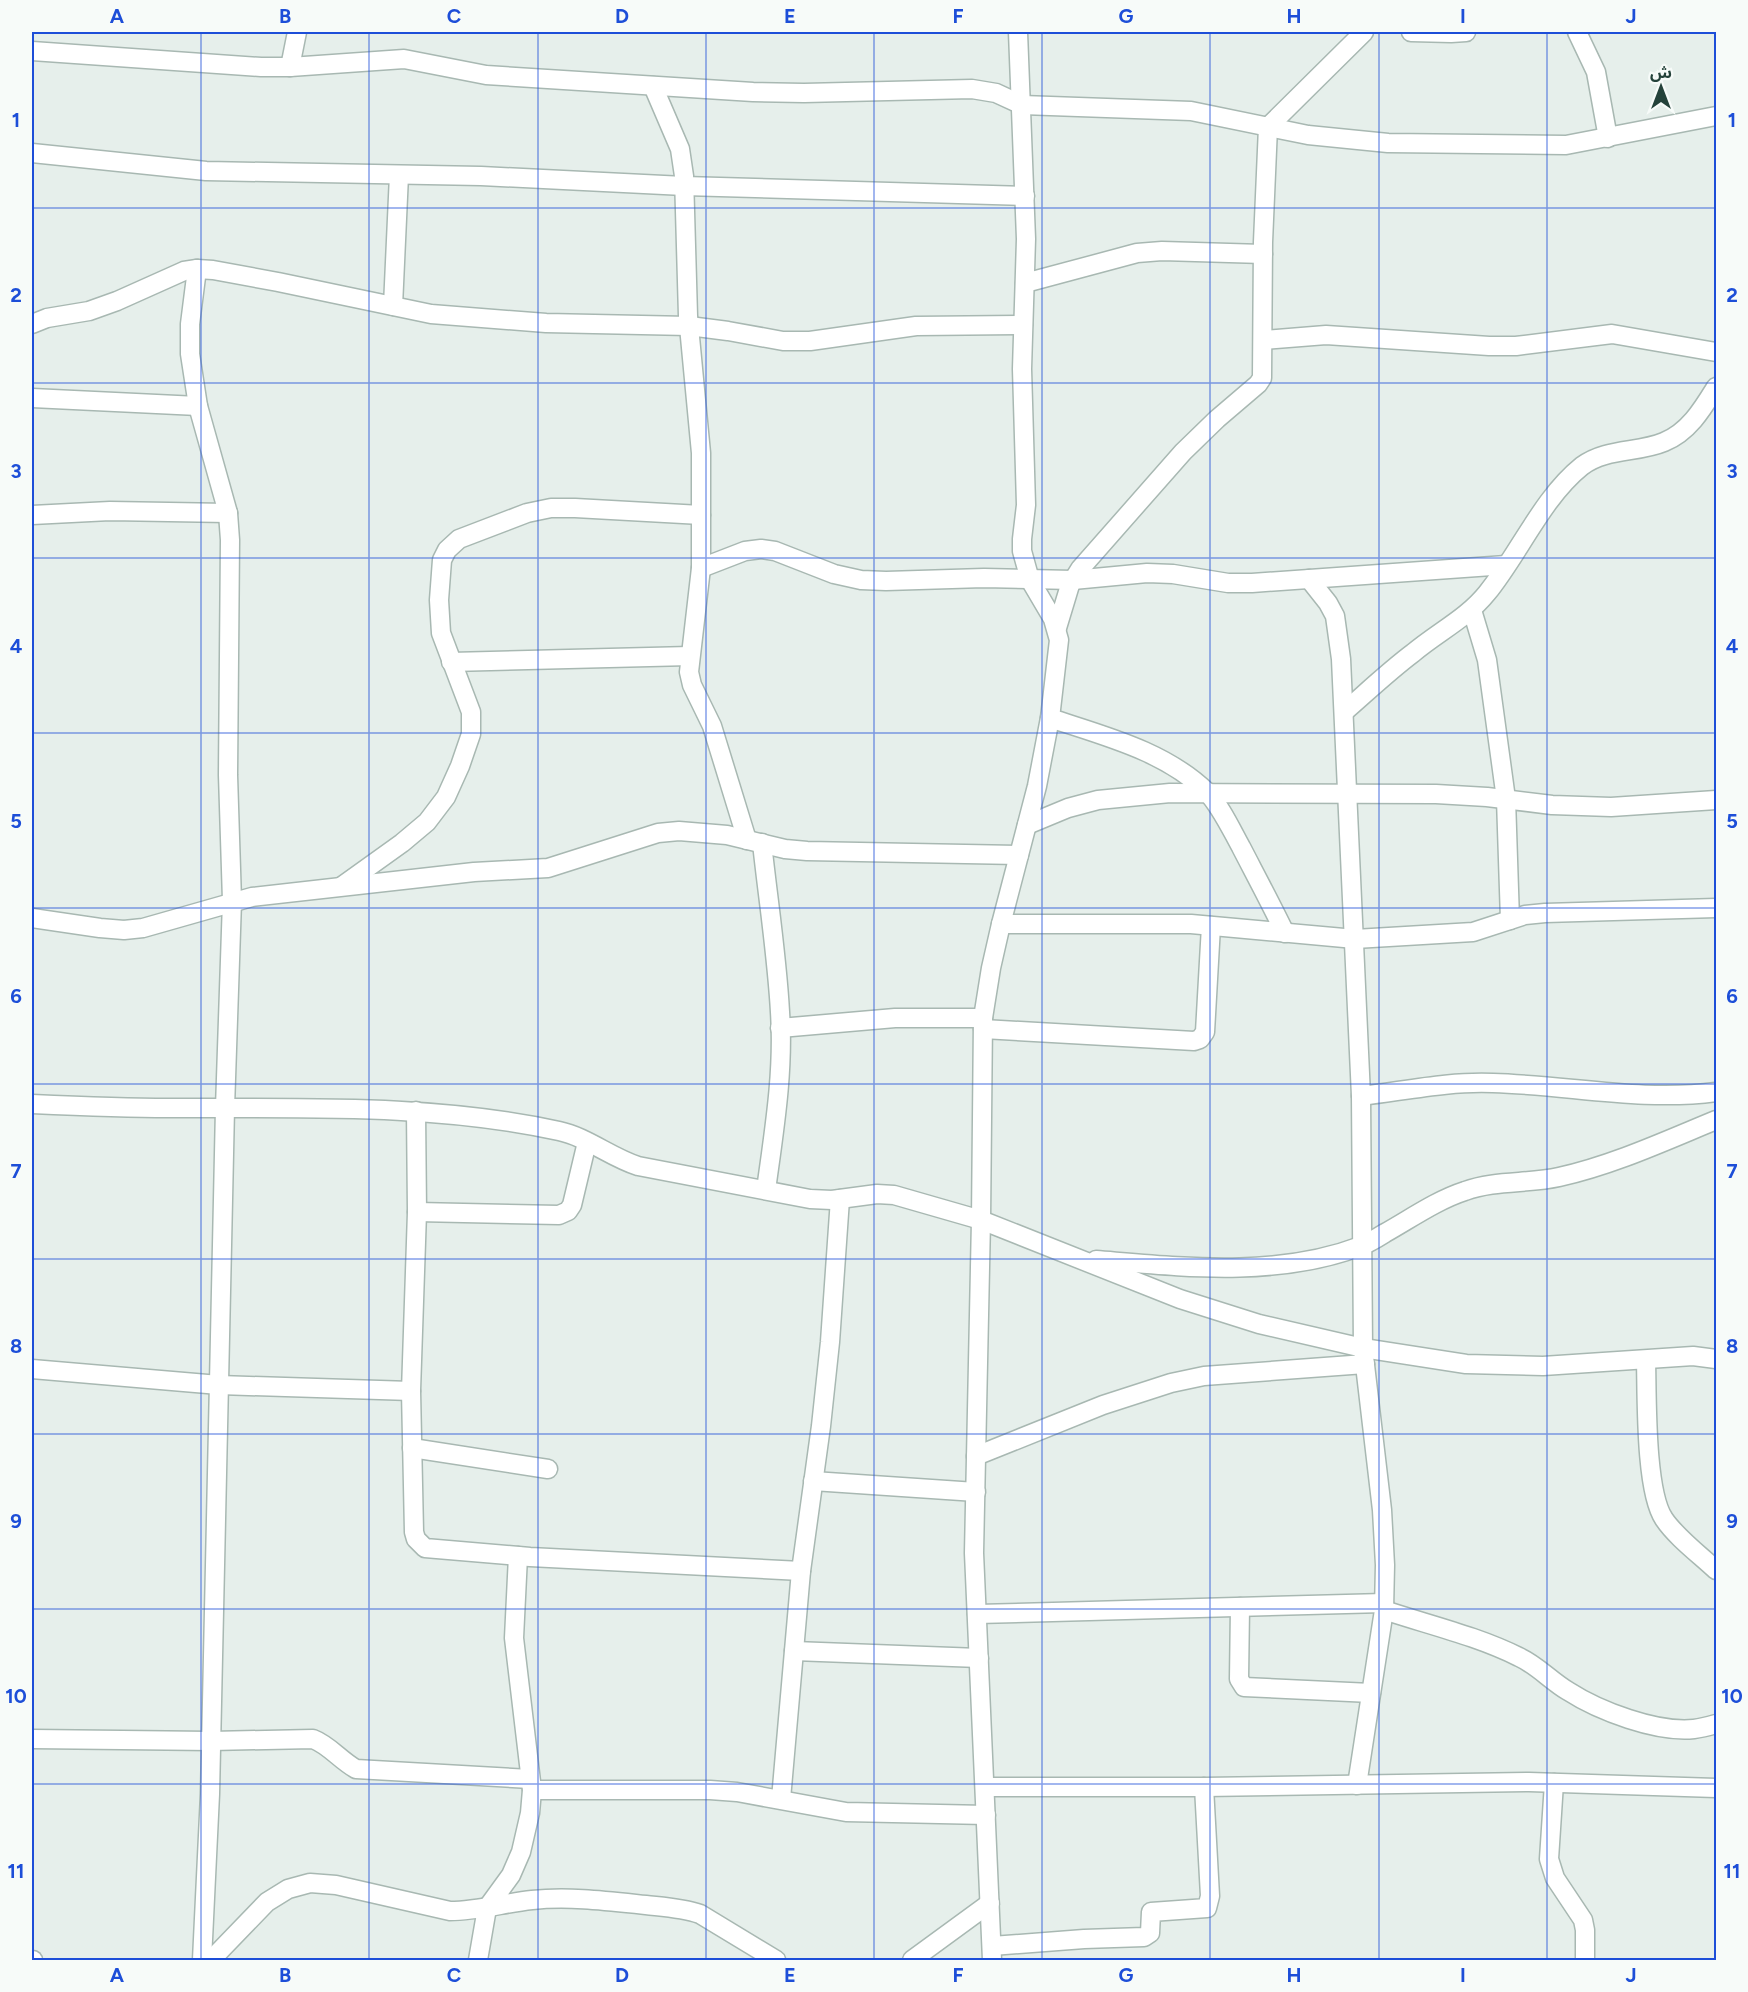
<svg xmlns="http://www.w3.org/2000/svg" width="1748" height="1992" viewBox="0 0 1748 1992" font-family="Figtree,'Noto Sans Arabic',sans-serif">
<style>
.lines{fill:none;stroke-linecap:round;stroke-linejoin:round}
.street-casing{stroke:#a8b8b2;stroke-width:21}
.street{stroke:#fff;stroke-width:18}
.grid{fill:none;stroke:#1d4ed8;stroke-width:1.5;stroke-opacity:0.55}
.neatline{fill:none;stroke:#1d4ed8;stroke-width:2}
.grid-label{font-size:20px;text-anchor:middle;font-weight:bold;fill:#1d4ed8}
</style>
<rect width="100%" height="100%" fill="#e6efeb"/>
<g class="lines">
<g class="street-casing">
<g id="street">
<polyline points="1411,32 1451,33 1466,32"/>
<polyline points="1577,32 1596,72 1608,138"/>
<polyline points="32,51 261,67 290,67 404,59 486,75 753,92 804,93 972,89 996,93 1022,105 1191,111 1308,135 1388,143 1566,145 1716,116"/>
<polyline points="290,67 297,32"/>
<polyline points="653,86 680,149 684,176 688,316 701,453 701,568 689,672 692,685 712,726 747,840"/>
<polyline points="32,153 206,171 481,176 684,186 1025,196"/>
<polyline points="197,269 190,324 190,354 198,406 228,513 230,540 228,775 232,901 225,1108 210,1794 202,1960"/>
<polyline points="1025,283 1137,253 1162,251 1263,254"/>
<polyline points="393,306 399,175"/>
<polyline points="32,324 47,318 89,311 117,301 184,271 197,269 213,270 278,282 431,314 546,323 689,326 728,331 783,341 810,341 916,326 1023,325"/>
<polyline points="1263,340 1326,335 1489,346 1516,346 1612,334 1716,352"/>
<polyline points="32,398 198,406"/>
<polyline points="32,515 110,511 228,513"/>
<polyline points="701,568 745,551 761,549 775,551 834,574 861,580 886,581 984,578 1073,580 1147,573 1173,574 1228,583 1252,583 1506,565"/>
<polyline points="1309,579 1328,603 1335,616 1341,659 1361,1096 1363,1348 1382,1510 1385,1565 1384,1610 1357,1785"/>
<polyline points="1472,610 1487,660 1506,799 1510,920"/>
<polyline points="1057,628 1070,585 1080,569 1183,452 1217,419 1258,384 1262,378 1263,242 1268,127 1364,32"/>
<polyline points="451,662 690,656"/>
<path d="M1344 712C1367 692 1389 671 1413 653 1438 632 1467 618 1487 593 1519 554 1542 498 1582 466 1606 448 1638 453 1664 442 1689 432 1703 408 1716 387"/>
<path d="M1050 718C1104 736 1165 751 1207 792 1221 807 1231 829 1241 847 1256 876 1271 904 1285 933"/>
<polyline points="1027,825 1068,808 1098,800 1170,793 1436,794 1487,797 1552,805 1611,807 1716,800"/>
<path d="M762 843C768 899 777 956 780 1012 784 1072 774 1131 766 1190"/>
<polyline points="342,886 402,843 427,822 446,797 460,766 471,734 471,712 441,633 439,600 442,560 447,550 459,539 527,513 551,508 575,508 701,515"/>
<polyline points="32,918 100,928 124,930 143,928 252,897 474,872 548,868 658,833 679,831 727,835 785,849 807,851 1019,855"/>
<polyline points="1001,924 1191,924 1355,939 1473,932 1525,915 1545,913 1716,908"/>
<polyline points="780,1028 895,1018 983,1018"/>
<polyline points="983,1029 1194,1041 1200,1039 1205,1032 1211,926"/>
<path d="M1361 1096C1404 1091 1449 1081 1493 1083 1568 1085 1642 1102 1716 1092"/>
<path d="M32 1104C77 1106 123 1108 168 1108 299 1109 430 1103 559 1131 587 1137 610 1157 638 1166L810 1199 832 1200 877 1194 894 1195 981 1220 1180 1299 1259 1324 1363 1348 1466 1364 1543 1366 1693 1356 1716 1359"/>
<polyline points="416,1111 417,1212 411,1391 414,1532 416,1539 425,1548 530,1557 801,1571"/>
<polyline points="417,1212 559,1215 568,1211 572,1205 587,1142"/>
<path d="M1096 1260C1183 1267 1277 1278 1361 1246 1369 1243 1377 1238 1385 1233 1410 1219 1437 1200 1465 1191 1495 1180 1528 1184 1559 1177 1613 1165 1665 1141 1716 1120"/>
<path d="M1646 1360C1647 1396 1645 1491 1664 1519 1676 1537 1700 1555 1716 1570"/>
<polyline points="32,1369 219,1385 411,1391"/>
<polyline points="412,1448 548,1469"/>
<polyline points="976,1456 1103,1405 1171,1383 1204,1376 1365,1364"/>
<polyline points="813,1481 976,1492"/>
<polyline points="1240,1607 1239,1679 1244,1687 1371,1693"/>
<path d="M1384 1610C1429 1625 1477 1636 1519 1657 1537 1665 1551 1681 1568 1691 1599 1711 1657 1733 1694 1729 1702 1728 1709 1726 1716 1724"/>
<polyline points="977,1614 1384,1603"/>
<polyline points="794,1651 979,1658"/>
<path d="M32 1739 211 1741 313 1739C329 1745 340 1760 356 1769L530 1779"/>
<polyline points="1554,1783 1549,1859 1555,1878 1583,1920 1585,1930 1585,1960"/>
<polyline points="985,1787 1204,1787 1529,1782 1716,1788"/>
<polyline points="532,1790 710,1790 737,1792 846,1812 986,1815"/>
<polyline points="781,1799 801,1571 821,1426 830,1342 840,1199"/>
<polyline points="992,1946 1084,1939 1144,1937 1150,1933 1151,1912 1207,1908 1210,1896 1204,1787"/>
<polyline points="32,1960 33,1960"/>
<path d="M211 1960 267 1902 288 1889 310 1883 336 1885 450 1911C478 1911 504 1903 532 1900 569 1896 608 1901 646 1905 664 1907 683 1908 700 1914L776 1960"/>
<polyline points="478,1960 487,1908 511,1875 521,1852 530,1813 532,1790 514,1638 518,1556"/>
<polyline points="912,1960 990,1903"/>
<polyline points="992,1960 974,1553 981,1220 983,1018 991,968 1001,924 1037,786 1050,718 1059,640 1053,619 1030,580 1022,551 1022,539 1026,505 1022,369 1026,239 1018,32"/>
</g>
</g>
<use href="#street" class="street"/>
</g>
<path class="grid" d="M201 32V1960M369 32V1960M538 32V1960M706 32V1960M874 32V1960M1042 32V1960M1210 32V1960M1379 32V1960M1547 32V1960M32 208H1716M32 383H1716M32 558H1716M32 733H1716M32 908H1716M32 1084H1716M32 1259H1716M32 1434H1716M32 1609H1716M32 1784H1716"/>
<rect width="1748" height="1992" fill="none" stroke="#f7fbf9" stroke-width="66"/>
<g transform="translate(1661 87)" stroke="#f7fbf9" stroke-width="4.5" paint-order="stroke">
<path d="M0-4.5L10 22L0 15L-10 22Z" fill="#24423a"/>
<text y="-9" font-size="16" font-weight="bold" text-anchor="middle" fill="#24423a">ش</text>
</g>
<rect x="33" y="33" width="1682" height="1926" class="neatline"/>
<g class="grid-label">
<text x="117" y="23">A</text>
<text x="285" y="23">B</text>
<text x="454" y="23">C</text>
<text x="622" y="23">D</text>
<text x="790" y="23">E</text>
<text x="958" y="23">F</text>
<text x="1126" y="23">G</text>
<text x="1294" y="23">H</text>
<text x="1463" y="23">I</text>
<text x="1631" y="23">J</text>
<text x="16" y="127">1</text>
<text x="1732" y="127">1</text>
<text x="16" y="302">2</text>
<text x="1732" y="302">2</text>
<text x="16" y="478">3</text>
<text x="1732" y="478">3</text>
<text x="16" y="653">4</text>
<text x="1732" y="653">4</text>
<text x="16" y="828">5</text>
<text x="1732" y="828">5</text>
<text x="16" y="1003">6</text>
<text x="1732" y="1003">6</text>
<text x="16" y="1178">7</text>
<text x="1732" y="1178">7</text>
<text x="16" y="1353">8</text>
<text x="1732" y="1353">8</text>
<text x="16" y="1528">9</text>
<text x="1732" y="1528">9</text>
<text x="16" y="1703">10</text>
<text x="1732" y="1703">10</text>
<text x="16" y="1878">11</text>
<text x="1732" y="1878">11</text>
<text x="117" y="1982">A</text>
<text x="285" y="1982">B</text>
<text x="454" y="1982">C</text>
<text x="622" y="1982">D</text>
<text x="790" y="1982">E</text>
<text x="958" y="1982">F</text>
<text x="1126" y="1982">G</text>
<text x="1294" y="1982">H</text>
<text x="1463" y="1982">I</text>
<text x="1631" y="1982">J</text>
</g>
</svg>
